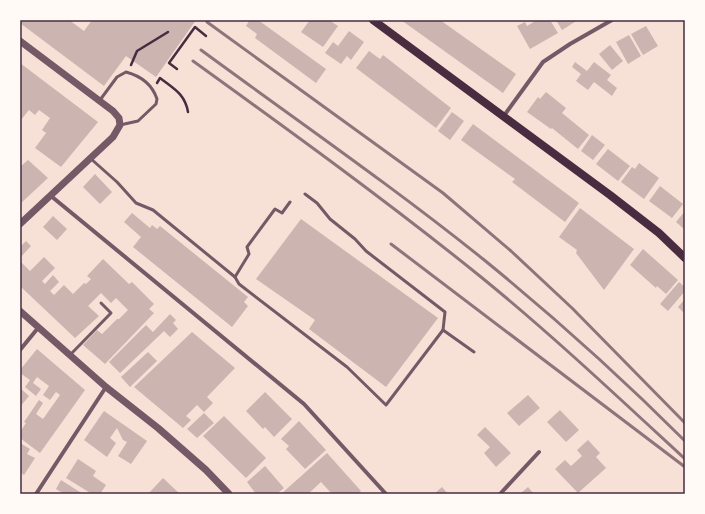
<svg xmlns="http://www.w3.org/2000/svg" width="705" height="514" viewBox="0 0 705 514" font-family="'PT Sans Narrow',sans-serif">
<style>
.building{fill:#ccb4b1}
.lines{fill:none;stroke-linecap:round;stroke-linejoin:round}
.path{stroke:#4a2c40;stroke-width:2.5}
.service{stroke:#755966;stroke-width:3}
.minor{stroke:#755966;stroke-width:4}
.tertiary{stroke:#755966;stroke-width:7}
.secondary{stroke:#4a2c40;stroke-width:8}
.rail{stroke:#8f747c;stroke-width:3}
.neatline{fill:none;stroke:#4a2c40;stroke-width:1.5}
</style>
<rect width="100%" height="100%" fill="#f7e1d7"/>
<g class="building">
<polygon points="20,20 69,20 84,31 92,20 196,20 156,77 126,56 104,86 20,23"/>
<polygon points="248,20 258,20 326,69 316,83 255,38 257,34 246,26 249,21"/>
<polygon points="310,20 329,20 338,26 323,47 301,32"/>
<polygon points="401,20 440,20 516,74 503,93"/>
<polygon points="537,20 550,20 558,33 530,49 517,26 525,22 527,26"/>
<polygon points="556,20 578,20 562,30"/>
<polygon points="646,26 658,46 643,55 631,34"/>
<polygon points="349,31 364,42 351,60 347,56 341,64 325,53 333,42 338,46"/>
<polygon points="629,35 641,56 628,64 616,42"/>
<polygon points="610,45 623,61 612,70 599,54"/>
<polygon points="369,51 380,59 383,55 451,108 436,128 356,68"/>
<polygon points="575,62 587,71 594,62 611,75 607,80 617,88 612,96 594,82 588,90 576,81 581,74 572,67"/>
<polygon points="20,63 98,122 61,167 35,148 46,133 42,130 50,118 39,110 35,115 29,110 20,121"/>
<polygon points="546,92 566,108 562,113 589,135 578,149 552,128 551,129 527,112 538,97 540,99"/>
<polygon points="452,112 464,121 450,140 438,131"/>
<polygon points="473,124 579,203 565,222 512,182 515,179 461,140"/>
<polygon points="592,135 605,145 593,160 581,151"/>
<polygon points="608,149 630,166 618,181 596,164"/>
<polygon points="28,160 48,178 20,204 20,167"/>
<polygon points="639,163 659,178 644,199 621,182 632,167 635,169"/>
<polygon points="95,174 112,192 100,204 83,187"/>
<polygon points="660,186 683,204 672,218 649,201"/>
<polygon points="580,208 634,249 604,290 576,253 577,250 559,237"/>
<polygon points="685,211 685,230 676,222"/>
<polygon points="132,213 150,228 152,225 157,229 160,226 248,297 244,302 248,306 232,327 133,247 141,237 124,222"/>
<polygon points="53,216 67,229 57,240 43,227"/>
<polygon points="301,219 438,318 386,387 309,329 315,320 256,279"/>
<polygon points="26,241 31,246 20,258 20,247"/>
<polygon points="643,249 678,280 666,294 657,286 656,288 630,265"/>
<polygon points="44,257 55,268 42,281 45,284 53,275 59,282 50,291 54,295 64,285 73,294 84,283 86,284 91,279 87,276 103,259 129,284 132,282 154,304 149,309 154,313 105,364 83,345 97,330 102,334 117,319 119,319 128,310 116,298 111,303 101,293 88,306 99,316 75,338 20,286 20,261 30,271"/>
<polygon points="679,282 685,287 685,291 668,311 660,304"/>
<polygon points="685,299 685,314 678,307"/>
<polygon points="170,314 176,320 173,323 178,329 170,337 164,331 120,373 109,362 146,325 153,332"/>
<polygon points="192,332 235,368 207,397 213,403 204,412 197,405 186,416 191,420 183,428 134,387"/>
<polygon points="37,349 85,390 40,453 20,438 20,432 26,423 24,422 39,400 43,403 36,414 43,419 60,395 56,392 50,400 43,395 49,386 37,377 33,383 41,389 36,396 25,387 30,380 20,373 20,370"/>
<polygon points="148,352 157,361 130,387 121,377"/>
<polygon points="20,388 29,396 20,407"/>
<polygon points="265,392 292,419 274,437 265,427 263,429 246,411"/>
<polygon points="528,395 540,408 519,426 507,413"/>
<polygon points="560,410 579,430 566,442 547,422"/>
<polygon points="104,411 147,441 131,464 118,456 127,442 123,440 117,428 110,438 116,443 107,457 84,440"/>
<polygon points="204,413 214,423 197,438 187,429"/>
<polygon points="224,416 266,458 246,478 203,436"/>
<polygon points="299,421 326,450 305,469 286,449 289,446 281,439"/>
<polygon points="485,427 511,453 496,467 484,453 490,447 477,435"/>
<polygon points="588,440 600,453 596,457 606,468 578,493 555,469 565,460 571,466 582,456 577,450"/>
<polygon points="20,443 30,449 27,454 35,458 24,475 20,472"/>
<polygon points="327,453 361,491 358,494 332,494 321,482 308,494 281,494"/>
<polygon points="78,459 96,471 93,476 106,485 100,494 92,494 66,478"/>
<polygon points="265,466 284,488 277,494 256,494 247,482"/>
<polygon points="163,478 180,494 148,494"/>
<polygon points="61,480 83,494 64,494 56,489"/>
<polygon points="442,487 448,494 434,494"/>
<polygon points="528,487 534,494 520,494"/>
</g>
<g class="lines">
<g class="path">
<polyline points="131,65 137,51 168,32"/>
<polyline points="177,69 169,63 195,27 206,36"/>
<path d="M157 83 160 78C174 89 185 94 188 112"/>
</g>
<g class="service">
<path d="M100 100 117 77 126 72C141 76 152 84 157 99L156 104 138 121 120 125"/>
<polyline points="90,158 117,182 136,203 153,210 235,277 239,284 347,367 386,405 443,330 474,352"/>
<polyline points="305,194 317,203 330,219 355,239 366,251 445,312 443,330"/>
<polyline points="235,277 249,254 247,247 275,209 282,213 290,202"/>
<polyline points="70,355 111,313 101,303"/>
</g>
<g class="minor">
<polyline points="503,117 543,62 570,44 612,20"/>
<polyline points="51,196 304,404 386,494"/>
<polyline points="20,350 38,328"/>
<polyline points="36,494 106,387"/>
<polyline points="500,494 539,452"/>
</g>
<g class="tertiary">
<polyline points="20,41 113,111 119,118 120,125 113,137 20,224"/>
<polyline points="20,311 106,387 158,428 206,470 229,494"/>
</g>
<polyline class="secondary" points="373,20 610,195 659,233 685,258"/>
<g class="rail">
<polyline points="207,22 443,193 511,251 572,308 685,423"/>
<path d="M201 50C295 119 392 186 483 259 553 316 621 377 685 441"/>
<path d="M193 61C290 131 387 201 481 277 551 334 618 397 685 459"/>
<polyline points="391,244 685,467"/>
</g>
</g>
<rect width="705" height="514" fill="none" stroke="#fffaf5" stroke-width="42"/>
<rect x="21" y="21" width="663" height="472" class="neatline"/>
</svg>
